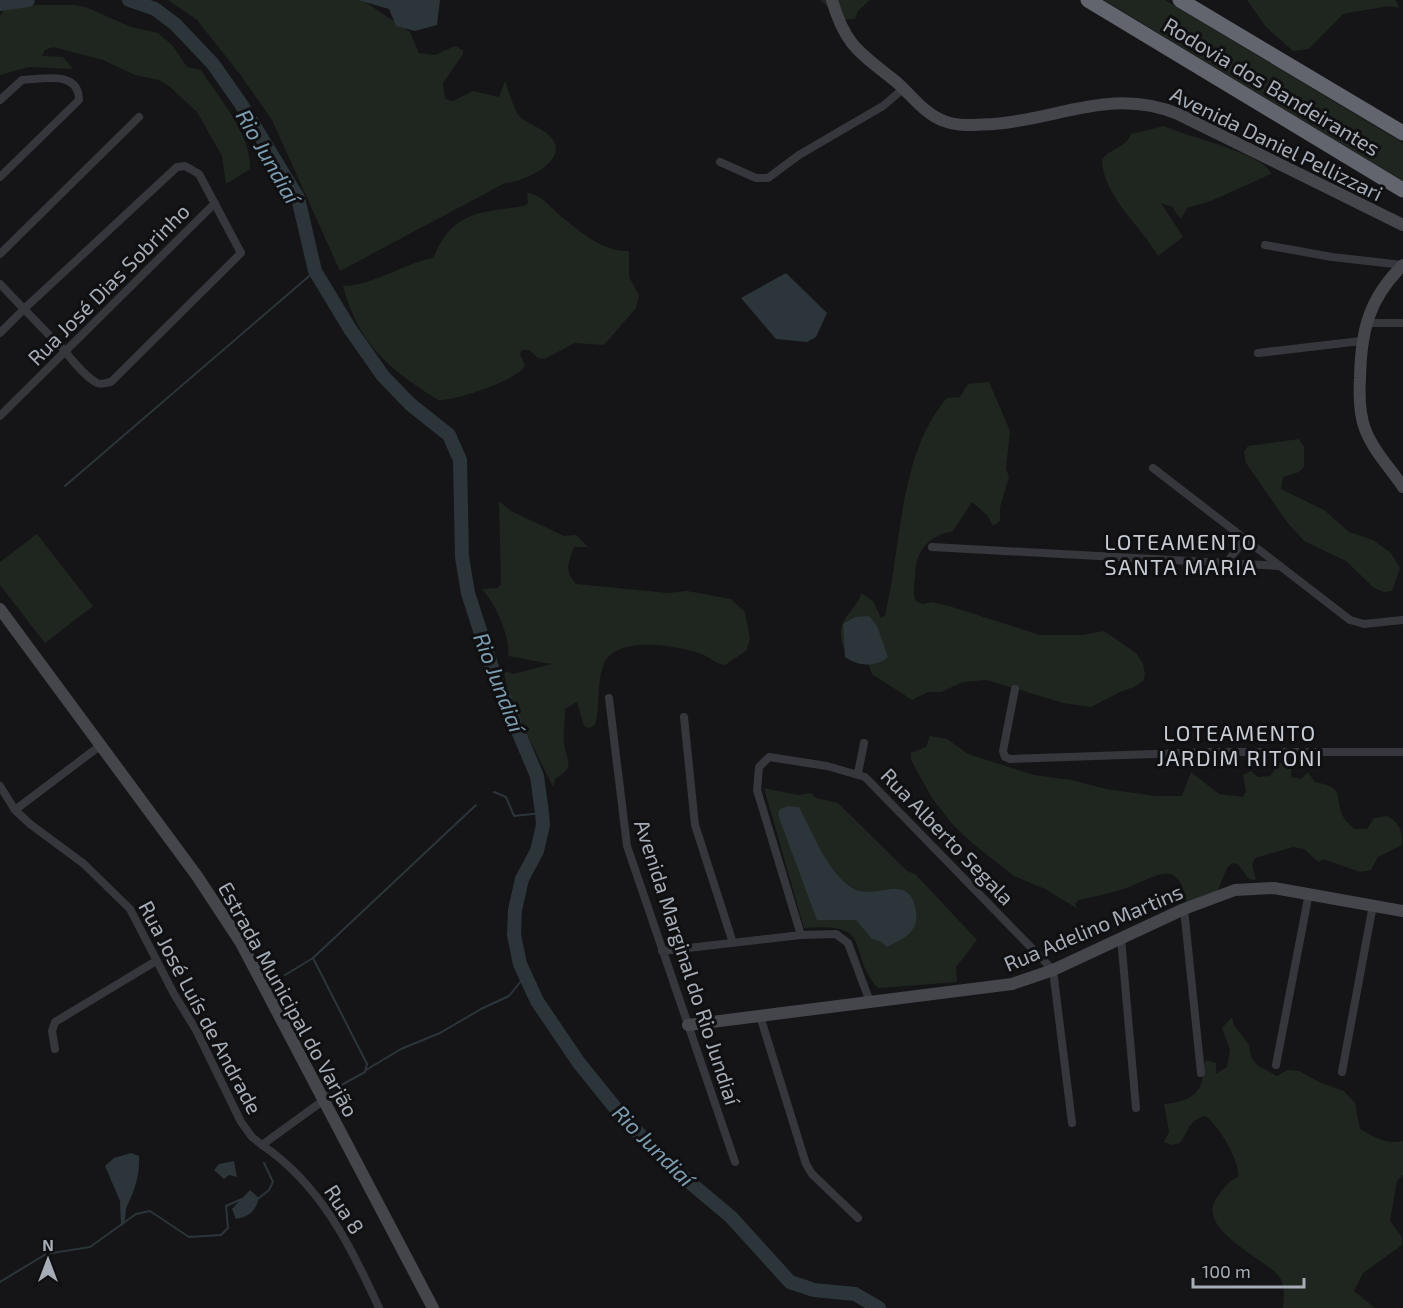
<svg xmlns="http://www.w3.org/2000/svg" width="1403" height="1308" viewBox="0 0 1403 1308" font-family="'Exo 2',sans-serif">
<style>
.green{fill:#1f261f}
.water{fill:#2b353a}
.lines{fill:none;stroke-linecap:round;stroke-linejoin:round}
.stream{stroke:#2b353a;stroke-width:2}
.river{stroke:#2b353a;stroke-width:14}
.street{stroke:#36373c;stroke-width:8}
.secondary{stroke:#44464c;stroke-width:12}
.highway{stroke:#62656d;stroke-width:15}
.labels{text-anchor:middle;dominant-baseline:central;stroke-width:6;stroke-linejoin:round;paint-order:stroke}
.street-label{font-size:21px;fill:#a6adb7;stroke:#101012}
.water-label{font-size:22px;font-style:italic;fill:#7d9eb2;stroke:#101012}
.neighbourhood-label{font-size:22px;letter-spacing:1.5px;fill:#c7cbd3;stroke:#101012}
</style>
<rect width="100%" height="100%" fill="#151517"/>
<g class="green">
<path d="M168 0H362L410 32 419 53 435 55 455 46 463 50V54L443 83 445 99 453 101 473 91 499 97 505 81C508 89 515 112 519 116 529 126 544 127 553 140 568 162 521 183 505 183L340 271 272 120 239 73 197 20Z"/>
<polygon points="820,0 870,0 858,11 855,19 840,19"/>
<polygon points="1104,0 1165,0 1403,143 1403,181"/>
<polygon points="1247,0 1396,0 1399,8 1389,6 1343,14 1309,49 1293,51 1266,27"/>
<path d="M12 5H76L88 8 131 27 158 33 173 46 187 67 201 70C220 100 251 133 250 169L226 184 222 156 197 112 169 86 159 80 135 75 103 60 53 47 45 50 42 56 63 57 73 69 29 67 0 75V16L5 8Z"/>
<path d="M1164 126C1184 136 1266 154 1271 174L1211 201 1187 208 1181 219 1172 207 1161 203 1183 237 1158 256C1142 227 1103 196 1102 160 1110 148 1126 148 1131 134Z"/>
<path d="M527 193C541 194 551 208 562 217 580 232 604 252 629 251V277L639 295 636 308 604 345 575 343 544 359 538 358 529 350H522L520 354 525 366C516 381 455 401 438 400 388 368 359 345 343 286 372 286 405 263 433 258 453 211 478 213 524 206L528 203Z"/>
<path d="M989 382 1010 431 1006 469 1009 477 1000 507V521L993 526 987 515 972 502 953 531C927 537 916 550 915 576 914 584 913 592 915 600L922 604 932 602 949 606 1040 635H1082L1104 631 1136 653 1143 664 1145 675 1143 681 1134 687 1120 692 1091 707 1063 703 987 680 963 682 941 692H928L912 700 872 674 868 663C863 661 854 660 850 656 841 649 838 631 844 621 849 610 859 605 861 593L873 601 881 618 885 615C902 546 898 455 947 398L960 397 968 384Z"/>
<polygon points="1299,439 1304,447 1304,467 1299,472 1283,477 1281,489 1324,510 1349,532 1373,540 1391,553 1400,568 1392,591 1384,592 1374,588 1346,561 1304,541 1287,522 1246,463 1244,452 1248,446"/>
<path d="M499 501 511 511 564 536 576 535 588 547H574C568 563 564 571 576 584L668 593 687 591 731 599 745 612 750 639 746 651 725 665C716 664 711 658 704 655 679 645 613 634 603 666 596 686 601 705 595 725L589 728 584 726 577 702 565 709C565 720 563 732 564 743 567 764 576 765 555 779L553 787 511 702 504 674 505 671 513 674 552 664 508 656C511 637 495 603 482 589L498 588 501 584Z"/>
<polygon points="37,534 93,606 45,643 0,585 0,562"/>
<path d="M930 736 947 739 968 754 1034 775 1071 780 1106 789 1156 796H1182L1191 772 1219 794 1243 797 1246 791 1243 775 1251 771 1258 777 1270 776 1280 763 1289 761 1291 765V777L1301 779 1308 772 1315 782C1348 788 1332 797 1344 818 1346 822 1351 825 1354 829H1367L1374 818 1387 816C1399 823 1403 830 1402 845L1378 857 1371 870 1360 872 1323 859 1318 862 1304 849 1293 847 1255 858 1252 865 1256 879 1253 880 1248 878 1238 864 1232 863 1227 868 1215 897 1187 904C1179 859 1160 874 1129 887 1114 893 1095 896 1079 900L1075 904 1078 909 1045 889 1014 876 972 843 953 825 932 798 911 760V753L926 747Z"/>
<path d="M764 788 798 795 811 793 816 798 838 803 907 871 915 874 977 940 956 967 957 982 878 988C845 951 877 922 804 928Z"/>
<path d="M1232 1017 1234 1025 1249 1045 1251 1057 1258 1066 1277 1076 1287 1070 1299 1071 1319 1082 1344 1091 1355 1103 1360 1129C1374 1137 1387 1145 1403 1141V1175L1397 1181 1390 1221 1402 1237V1245L1363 1273 1354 1291 1375 1308H1283C1284 1296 1286 1282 1276 1273 1260 1257 1193 1226 1218 1196 1224 1188 1229 1180 1238 1177 1241 1162 1217 1123 1205 1116 1188 1120 1189 1131 1180 1143L1171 1145 1164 1142 1169 1132 1164 1104C1178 1103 1196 1099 1201 1084 1204 1077 1202 1068 1206 1060L1216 1063V1074L1227 1067 1230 1050 1222 1028Z"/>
</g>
<g class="water">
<polygon points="358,0 440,0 437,25 415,31 396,26 389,9"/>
<polygon points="786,273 827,313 816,337 807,342 776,339 741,298"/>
<path d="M869 616 877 626 888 657C875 668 858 666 845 657L843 624 855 617Z"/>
<path d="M788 806 799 807C813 833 827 872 852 888 874 902 911 869 916 912 919 933 902 939 887 947L880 941 872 939 856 920H817L778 815 780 809Z"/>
<path d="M131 1153 139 1156C140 1174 135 1190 127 1206 125 1210 126 1219 124 1224L121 1226 120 1201 105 1166 114 1158Z"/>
<polygon points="234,1161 237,1177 229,1175 224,1179 214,1170 219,1164"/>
<path d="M250 1190 259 1198C255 1211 251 1216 236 1219L232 1209Z"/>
</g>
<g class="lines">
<g class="stream">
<polyline points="65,486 315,271"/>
<polyline points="494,792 506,797 514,816 542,813"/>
<polyline points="313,958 367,1064 365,1072 327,1093"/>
<polyline points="285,975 313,958 476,805"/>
<polyline points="366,1070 401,1049 440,1033 481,1009 509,996 525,976"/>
<polyline points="259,1198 269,1190 273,1182 264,1163"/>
<polyline points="0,1282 46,1254 90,1247 136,1214 150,1211 189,1237 221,1235 228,1228 226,1206 242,1199"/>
</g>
<g class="river">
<polyline points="129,0 155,9 175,24 213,64 241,104 298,198 315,271 350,329 383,376 410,404 449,435 460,460 462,557 468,593 495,677 537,776 542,813 543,825 537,851 522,879 515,910 514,935 520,964 537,1001 579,1063 621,1115 669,1165 731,1217 790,1282 814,1290 855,1294 879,1308"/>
<polyline points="0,4 28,0"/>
</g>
<g class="street">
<path d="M0 100 22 80C43 79 79 70 79 100L0 177"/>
<polyline points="720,162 756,178 768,178 799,155 883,106 904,88"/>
<polyline points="1265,245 1332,257 1403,265"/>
<polyline points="0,254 139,117"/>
<path d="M0 284C21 306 42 328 63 349 72 360 84 376 97 383 101 385 106 383 111 382L241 253 199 174 185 166 177 167 24 309 0 333"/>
<polyline points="1365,323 1403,323"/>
<polyline points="1258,353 1361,341"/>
<polyline points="0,416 215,203"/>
<polyline points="1153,468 1350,620 1364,624 1403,620"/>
<polyline points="932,547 1280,566"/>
<polyline points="1227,562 1246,538"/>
<polyline points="1015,689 1003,751 1005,757 1010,759 1212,752 1403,752"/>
<polyline points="609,698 627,846 735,1162"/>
<polyline points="684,717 695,825 733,943"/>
<polyline points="858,773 864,743"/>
<polyline points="0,786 15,810 30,824 84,864 130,909 174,994 196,1030 241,1122 252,1137 262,1145 324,1100"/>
<polyline points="15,810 101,745"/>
<polyline points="1184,909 1201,1073"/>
<polyline points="801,935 757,790 759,767 769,757 827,766 865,777 1053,970 1072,1123"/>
<polyline points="1121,938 1136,1108"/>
<polyline points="662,951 801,935 836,934 848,943 870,1002"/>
<polyline points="760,1016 806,1164 812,1174 858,1218"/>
<polyline points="55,1049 52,1031 55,1022 156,961"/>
<polyline points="1276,1065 1309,893"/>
<polyline points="1342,1072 1373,905"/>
<path d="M262 1145C320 1184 351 1246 379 1308"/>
</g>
<g class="secondary">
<path d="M832 0C845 45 859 52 894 80 910 93 924 114 944 121 959 127 977 125 994 124 1059 119 1112 87 1178 114L1403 225"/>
<path d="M1403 265C1368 299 1361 332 1360 378 1359 395 1359 413 1365 429 1373 450 1390 468 1403 487"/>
<polyline points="0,609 197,876 241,943 433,1308"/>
<polyline points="688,1025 1012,984 1053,970 1184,909 1235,890 1274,888 1403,911"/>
</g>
<g class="highway">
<polyline points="1088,0 1403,190"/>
<polyline points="1180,0 1403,133"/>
</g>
</g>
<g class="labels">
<g class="street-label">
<text transform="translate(1272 86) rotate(31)">Rodovia dos Bandeirantes</text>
<text transform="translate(1277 143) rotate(26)">Avenida Daniel Pellizzari</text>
<text transform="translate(108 284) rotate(-45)">Rua José Dias Sobrinho</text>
<text transform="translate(948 836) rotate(46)">Rua Alberto Segala</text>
<text transform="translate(1093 927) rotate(-23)">Rua Adelino Martins</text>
<text transform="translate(688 962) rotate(72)">Avenida Marginal do Rio Jundiaí</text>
<text transform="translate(289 999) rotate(61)">Estrada Municipal do Varjão</text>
<text transform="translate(201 1007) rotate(62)">Rua José Luís de Andrade</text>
<text transform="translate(345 1209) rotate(57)">Rua 8</text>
</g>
<g class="water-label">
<text transform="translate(269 156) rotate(60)">Rio Jundiaí</text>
<text transform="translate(500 682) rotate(69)">Rio Jundiaí</text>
<text transform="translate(654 1145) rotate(45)">Rio Jundiaí</text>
</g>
<g class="neighbourhood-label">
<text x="1181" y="541">LOTEAMENTO<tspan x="1181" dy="25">SANTA MARIA</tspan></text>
<text x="1240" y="732">LOTEAMENTO<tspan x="1240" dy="25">JARDIM RITONI</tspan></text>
</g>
</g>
<g transform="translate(48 1260)" stroke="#101012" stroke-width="4.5" paint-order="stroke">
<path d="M0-4.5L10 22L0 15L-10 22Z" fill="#a6adb7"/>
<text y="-9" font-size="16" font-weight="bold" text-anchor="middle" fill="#a6adb7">N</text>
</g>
<path d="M1193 1278v9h111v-9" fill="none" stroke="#a6adb7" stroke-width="3"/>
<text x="1202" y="1278" font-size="18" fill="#a6adb7" stroke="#101012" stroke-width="4.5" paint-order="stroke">100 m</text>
</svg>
